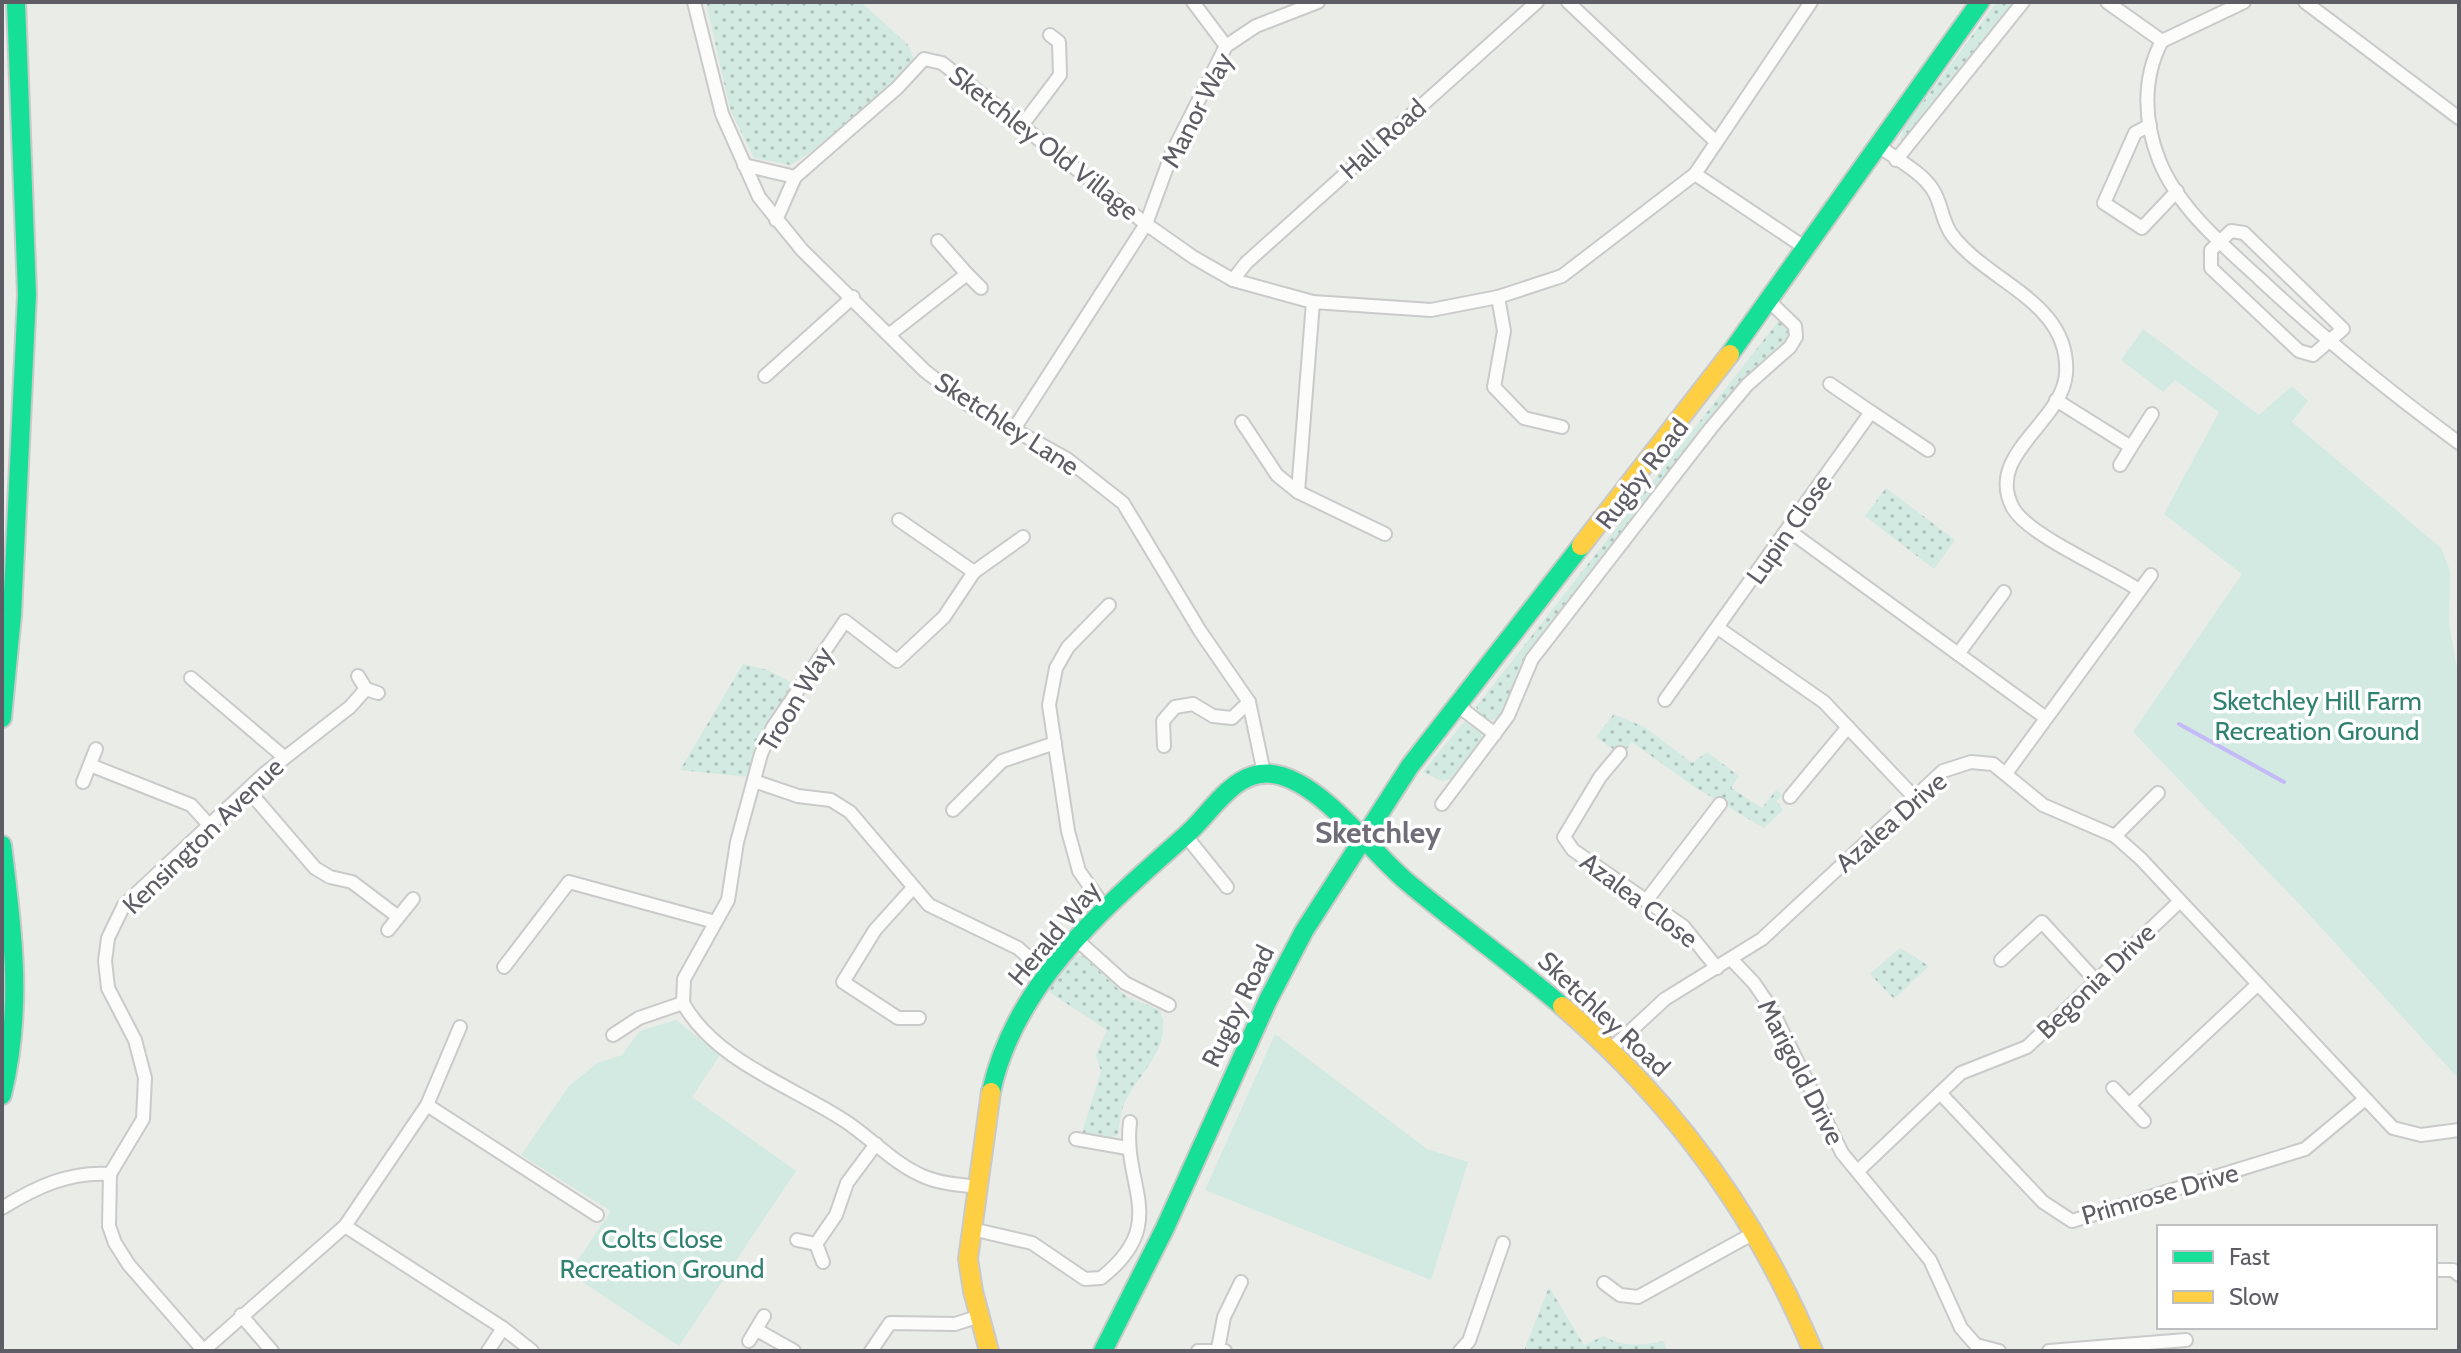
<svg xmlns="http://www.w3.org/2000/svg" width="2461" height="1353" viewBox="0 0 2461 1353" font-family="Cabin,sans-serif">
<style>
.grass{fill:url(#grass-dots)}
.park{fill:#d2eae2}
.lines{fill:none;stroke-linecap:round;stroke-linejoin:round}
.stream{stroke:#c4baf8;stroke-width:4}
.street-casing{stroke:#cacaca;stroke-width:16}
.fast-casing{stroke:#c9c9ca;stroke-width:22}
.slow-casing{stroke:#c9c9ca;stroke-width:22}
.street{stroke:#fcfcfb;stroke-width:12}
.fast{stroke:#16e098;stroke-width:18}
.slow{stroke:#ffcf43;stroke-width:18}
.labels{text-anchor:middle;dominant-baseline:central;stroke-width:7;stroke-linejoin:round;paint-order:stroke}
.street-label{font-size:26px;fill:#5e5c65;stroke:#fff}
.park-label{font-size:26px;fill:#308170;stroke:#fff}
.quarter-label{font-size:30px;font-weight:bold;fill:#6f6d77;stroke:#fff}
</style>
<defs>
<pattern id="grass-dots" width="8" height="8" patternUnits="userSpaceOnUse" patternTransform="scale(2)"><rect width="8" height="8" fill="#d2eae2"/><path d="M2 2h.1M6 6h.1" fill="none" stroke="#aec1bb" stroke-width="1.8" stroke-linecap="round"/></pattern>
</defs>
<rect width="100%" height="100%" fill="#e9ece7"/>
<g class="grass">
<path d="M706 2H861L908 45 914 59C882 101 836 137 790 165L754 158 730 109Z"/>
<polygon points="1997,2 2016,2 1904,142 1901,140 1903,129"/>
<polygon points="1780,319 1792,330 1790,343 1765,364 1529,659 1502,717 1492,720 1481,716 1476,707 1483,698"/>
<polygon points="1886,488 1955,540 1934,569 1865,516"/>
<polygon points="743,664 768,670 794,684 775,714 749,777 680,770"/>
<polygon points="1614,714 1646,728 1692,763 1707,752 1739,776 1731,788 1762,808 1777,789 1782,796 1776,801 1783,810 1764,828 1693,786 1632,742 1622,755 1596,737"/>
<polygon points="1464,722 1479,726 1484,739 1458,777 1442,781 1423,772"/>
<polygon points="1900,948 1929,966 1894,999 1870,974"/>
<path d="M1082 955 1127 997 1160 1010C1174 1053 1134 1073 1122 1110 1120 1118 1119 1127 1118 1135L1106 1138 1082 1133 1101 1071 1096 1055 1107 1030 1046 990 1071 958Z"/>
<path d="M1549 1287 1584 1345 1604 1336C1622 1348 1644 1345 1664 1341L1667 1351H1524Z"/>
</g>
<g class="park">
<polygon points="2143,329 2259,415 2292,386 2308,401 2292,422 2441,548 2450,571 2449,623 2459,680 2459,1079 2306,911 2133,732 2242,574 2164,514 2219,412 2175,380 2163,392 2121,360"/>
<polygon points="676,1020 720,1055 692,1097 796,1171 679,1346 569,1273 611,1211 521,1155 569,1086 597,1063 622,1055 640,1031"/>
<polygon points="1275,1034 1427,1149 1468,1162 1431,1280 1205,1190"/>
</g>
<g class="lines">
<polyline class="stream" points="2179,724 2284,782"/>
<g class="street-casing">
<g id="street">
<polyline points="694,2 722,114 759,197 802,250 925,371 969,405 1067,459 1123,503 1200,631 1249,702 1264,773"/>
<polyline points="1193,2 1226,46"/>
<polyline points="1568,2 1714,140"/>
<polyline points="2107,2 2162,41 2244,2"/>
<polyline points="2305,2 2459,118"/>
<path d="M2162 41C2142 78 2144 122 2159 160 2178 208 2224 246 2261 280 2324 339 2390 392 2459 443"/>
<polyline points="1023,124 1060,75 1059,42 1050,35"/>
<polyline points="2150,125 2135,133 2104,203 2142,228 2177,191"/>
<path d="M1876 144C1894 158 1921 171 1933 190 1942 204 1942 222 1952 235 1988 283 2071 302 2066 374 2062 423 1984 455 2013 508 2029 536 2108 569 2139 590"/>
<polyline points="1896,160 2023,2"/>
<polyline points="744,165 795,177 897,88 924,59 942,63 1146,224 1193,257 1233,280 1313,302 1431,310 1498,297 1562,276 1695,174 1811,2"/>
<polyline points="1695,174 1807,249"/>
<polyline points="776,220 795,177"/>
<polygon points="2231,231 2244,233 2343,329 2313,355 2299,351 2211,268 2211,250"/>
<polyline points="967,274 981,288"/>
<polyline points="1233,280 1246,263 1537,2"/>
<polyline points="1498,297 1504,331 1494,387 1524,418 1562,427"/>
<polyline points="1313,302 1298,492 1385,534"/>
<polyline points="890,334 967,274 938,241"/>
<polyline points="765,376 853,297"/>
<polyline points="1830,384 1871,412"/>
<polyline points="2056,400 2131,447 2152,414"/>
<polyline points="1242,422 1277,475 1298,492"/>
<polyline points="1014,429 1146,224 1172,153 1226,46 1256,26 1318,2"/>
<polyline points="2120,465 2131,447"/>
<path d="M899 520 974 572 944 617 897 661 845 621 773 727 761 754 737 842 728 900 684 979 683 1003C715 1061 792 1086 845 1121 871 1138 895 1165 925 1177 942 1184 961 1185 979 1187"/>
<polyline points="1788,530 2046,718"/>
<polyline points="974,572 1023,537"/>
<polyline points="1718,628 1824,702 1915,798"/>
<polyline points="1958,654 2004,592"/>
<polyline points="358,676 366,689 378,693"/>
<polyline points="191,678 284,757"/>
<polyline points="1665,700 1871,412 1928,450"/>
<polyline points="1457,705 1495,734"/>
<polyline points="1164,746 1163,721 1175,707 1193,704 1213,716 1232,718 1249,702"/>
<polyline points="1620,753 1600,777 1564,837 1573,850 1683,926 1717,968"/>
<polyline points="90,765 191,805 210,826"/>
<polyline points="2007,772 2151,575"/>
<polyline points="754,781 798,796 831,800 850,812 929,905 1018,948 1048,975"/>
<polyline points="83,782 96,749"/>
<polyline points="248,790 315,868 330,877 352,882 397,916"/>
<polyline points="1790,797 1848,727"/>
<polyline points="1442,804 1508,716 1532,659 1711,428 1747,385 1790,347 1796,337 1795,326 1770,302"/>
<polyline points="953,810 1002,761 1055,743"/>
<polyline points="1186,836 1227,887"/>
<polyline points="2115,836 2158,793"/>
<polyline points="912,889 875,930 843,982 898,1018 919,1018"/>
<polyline points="1646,901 1720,804"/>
<polyline points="1105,908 1079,871 1068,831 1049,705 1056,668 1068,647 1109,605"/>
<polyline points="388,930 413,899"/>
<polyline points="1077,940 1125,983 1169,1005"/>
<polyline points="1732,960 1754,983 1771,1008 1842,1153 1930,1260 1961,1328 1976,1345 1999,1351"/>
<polyline points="2001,960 2042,922 2096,981"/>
<polyline points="504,967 569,882 715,922"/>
<polyline points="613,1035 639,1018 683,1003"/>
<polyline points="1611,1049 1665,999 1762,939 1943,771 1971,762 1993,764 2043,805 2115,836 2141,859 2393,1128 2421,1135 2459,1130"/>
<polyline points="2113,1088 2144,1121"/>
<polyline points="1940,1093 2043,1202 2072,1221 2305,1149 2364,1100"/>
<polyline points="427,1105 597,1215"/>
<polyline points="2129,1105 2258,984"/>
<polyline points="1076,1139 1127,1148"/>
<polyline points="1858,1171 1961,1073 2027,1047 2180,901"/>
<path d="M2 1208C36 1187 70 1171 110 1174"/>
<polyline points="345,1226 503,1328 532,1351"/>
<path d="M972 1229 1032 1243 1085 1279 1101 1278C1171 1223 1122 1186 1130 1122"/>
<polyline points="797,1240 816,1244"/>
<polyline points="823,1262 816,1244 836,1215 847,1183 876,1144"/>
<polyline points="2435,1270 2453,1270 2459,1275"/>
<polyline points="1604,1283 1620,1295 1638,1297 1754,1233"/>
<polyline points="241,1315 272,1351"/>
<polyline points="757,1330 794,1351"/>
<polyline points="749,1341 764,1316"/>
<polyline points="1218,1349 1224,1317 1241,1282"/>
<polyline points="203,1351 345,1226 427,1105 460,1027"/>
<polyline points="204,1351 129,1265 115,1243 109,1226 110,1174 143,1119 145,1078 135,1040 108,988 105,961 108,938 124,905 264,774 350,707 366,689"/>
<polyline points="488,1351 503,1328"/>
<polyline points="871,1351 890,1323 955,1324 980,1316"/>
<polyline points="1198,1351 1225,1351"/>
<polyline points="1460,1351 1469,1341 1503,1243"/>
<polyline points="2049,1351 2186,1340"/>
</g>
</g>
<g class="fast-casing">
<g id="fast">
<polyline points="1730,354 1980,2"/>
<polyline points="2,718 12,615 27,294 16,2"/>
<path d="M2 845C13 930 23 1011 2 1095"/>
<path d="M991 1092C1015 982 1105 907 1185 836 1214 811 1237 762 1282 776 1327 790 1370 850 1406 881 1457 924 1512 963 1562 1006"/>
<polyline points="1103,1351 1165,1228 1268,1000 1304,931 1410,766 1581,546"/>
</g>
</g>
<g class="slow-casing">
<g id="slow">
<polyline points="1581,546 1730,354"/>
<path d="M1562 1006C1673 1101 1757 1217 1813 1351"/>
<polyline points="989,1351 973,1291 968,1259 991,1092"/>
</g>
</g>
<use href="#street" class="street"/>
<use href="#fast" class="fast"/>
<use href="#slow" class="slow"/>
</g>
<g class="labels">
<g class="street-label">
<text transform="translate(1197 110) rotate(-63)">Manor Way</text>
<text transform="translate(1383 139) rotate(-42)">Hall Road</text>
<text transform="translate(1044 143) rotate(38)">Sketchley Old Village</text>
<text transform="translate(1007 424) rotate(33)">Sketchley Lane</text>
<text transform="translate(1642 474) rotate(-52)">Rugby Road</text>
<text transform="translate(1789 529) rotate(-55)">Lupin Close</text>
<text transform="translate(796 699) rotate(-59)">Troon Way</text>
<text transform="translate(1891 822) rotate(-41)">Azalea Drive</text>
<text transform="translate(203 836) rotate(-44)">Kensington Avenue</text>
<text transform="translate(1639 900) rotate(37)">Azalea Close</text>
<text transform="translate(1054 933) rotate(-50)">Herald Way</text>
<text transform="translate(2096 981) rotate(-44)">Begonia Drive</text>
<text transform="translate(1238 1006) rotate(-64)">Rugby Road</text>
<text transform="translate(1604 1014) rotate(43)">Sketchley Road</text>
<text transform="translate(1801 1072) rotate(63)">Marigold Drive</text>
<text transform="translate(2160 1194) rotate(-16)">Primrose Drive</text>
</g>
<g class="park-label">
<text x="2317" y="701">Sketchley Hill Farm<tspan x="2317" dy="30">Recreation Ground</tspan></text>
<text x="662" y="1239">Colts Close<tspan x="662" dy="30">Recreation Ground</tspan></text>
</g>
<g class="quarter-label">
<text x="1378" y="832">Sketchley</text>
</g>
</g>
<rect width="2461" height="1353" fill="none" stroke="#5e5c65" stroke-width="8"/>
<rect x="2157" y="1225" width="280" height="104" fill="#ffffff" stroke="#bfbec1" stroke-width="2"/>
<rect x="2173" y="1251" width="40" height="12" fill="#16e098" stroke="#bfbec1" stroke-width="2"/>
<text x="2229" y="1265" font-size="24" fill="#5e5c65">Fast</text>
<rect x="2173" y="1291" width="40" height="12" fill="#ffcf43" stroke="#bfbec1" stroke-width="2"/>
<text x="2229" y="1305" font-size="24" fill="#5e5c65">Slow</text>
</svg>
